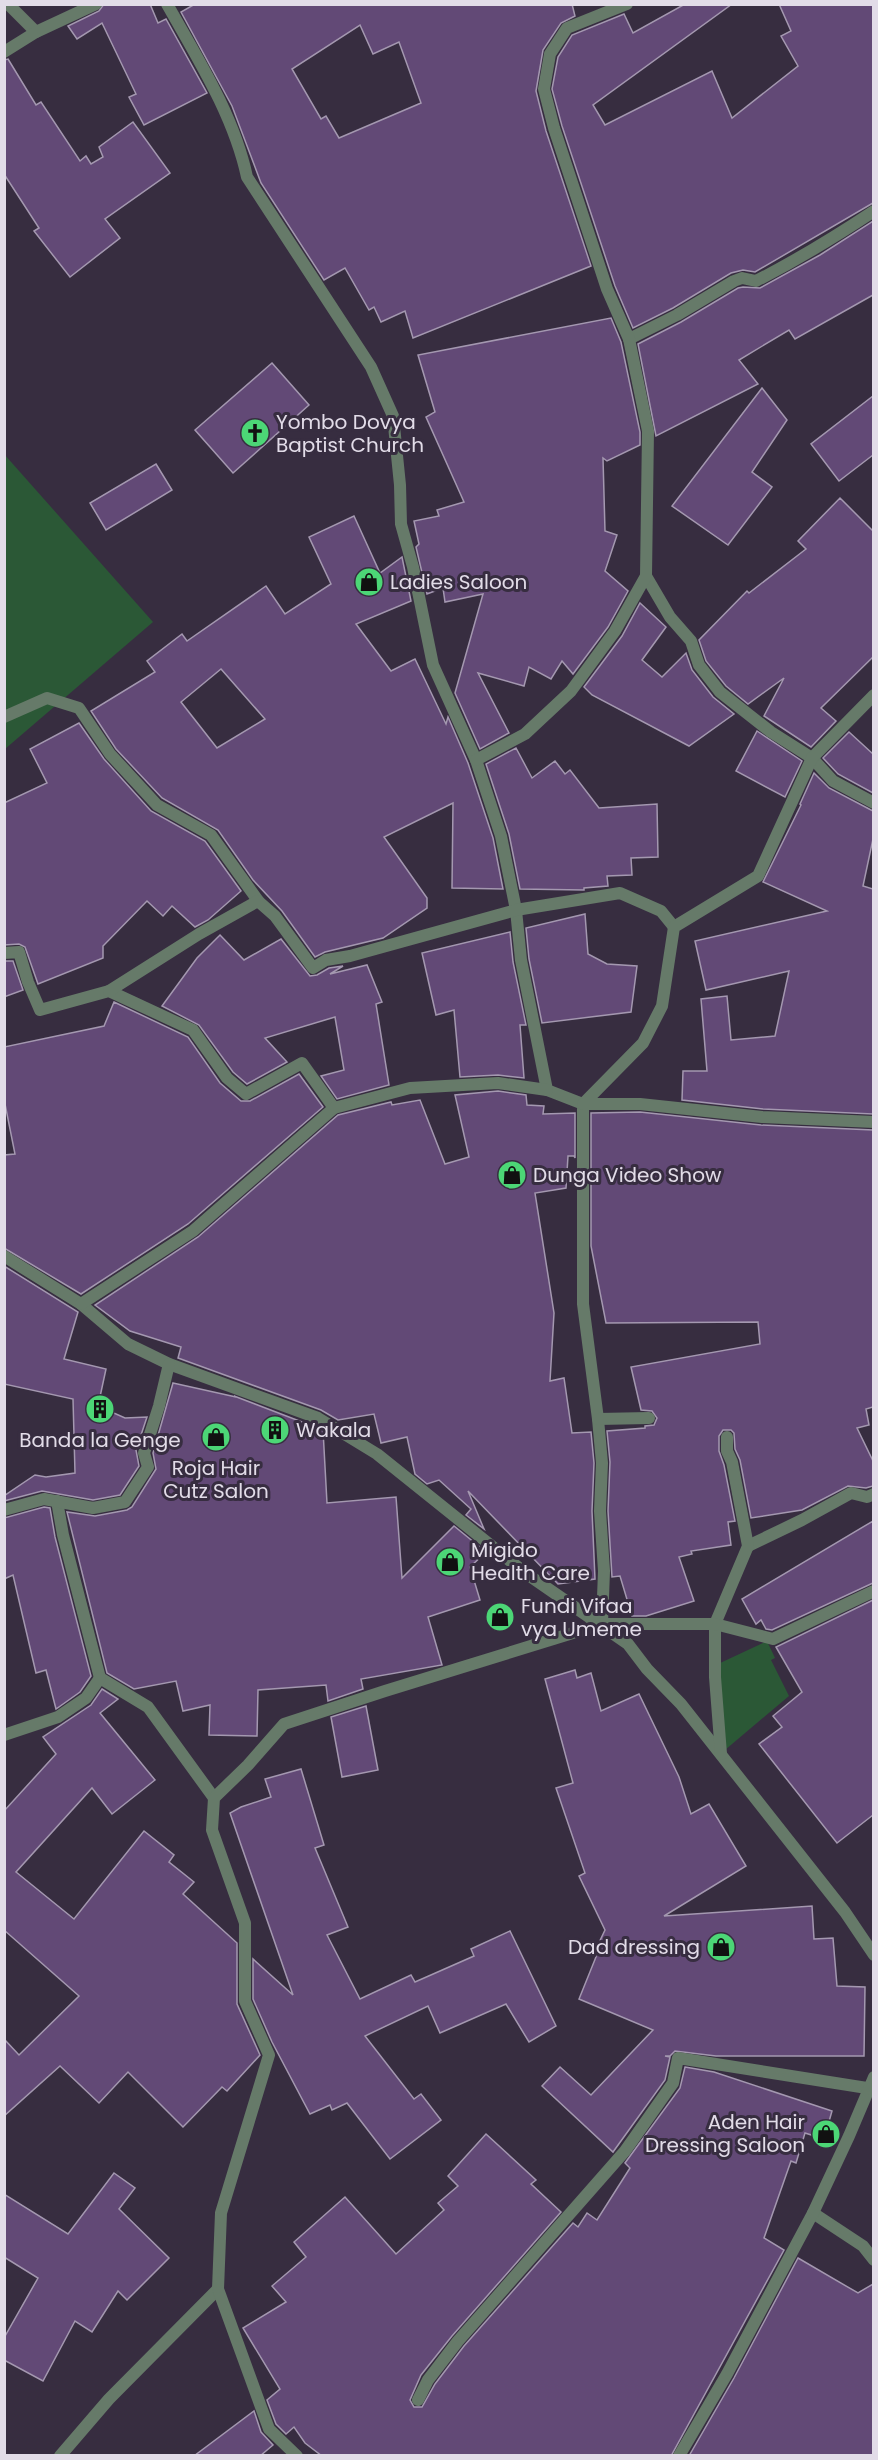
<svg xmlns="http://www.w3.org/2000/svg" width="878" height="2460" viewBox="0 0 878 2460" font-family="Poppins,sans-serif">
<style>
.green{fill:#2b5836}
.building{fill:#624976;stroke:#a498b0;stroke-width:1.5;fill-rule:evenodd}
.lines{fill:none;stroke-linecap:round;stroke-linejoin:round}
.minor{stroke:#667a69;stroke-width:12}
.labels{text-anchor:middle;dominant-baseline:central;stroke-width:6;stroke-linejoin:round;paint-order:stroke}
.poi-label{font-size:20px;fill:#e2dce8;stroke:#372d40;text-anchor:start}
</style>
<rect width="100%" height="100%" fill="#372d40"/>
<g class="green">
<polygon points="4,454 153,622 5,749 4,749"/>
<polygon points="767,1641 775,1658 771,1660 789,1696 725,1750 718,1664"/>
</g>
<g class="building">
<polygon points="104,4 150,4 158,23 166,19 207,93 144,125 129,97 136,94 102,23 77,39 68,26 99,11"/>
<path d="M195 4H572L575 16 561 23 543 50 536 91 546 131 591 266 413 338 405 311 381 322 374 307 369 310 345 268 324 280 261 183 232 106 181 12ZM360 25 373 54 399 42 421 103 339 138 326 116 321 119 292 69Z"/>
<polygon points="685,4 732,4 593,105 605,125 712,71 732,118 798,66 781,36 791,31 779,4 873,4 873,203 755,272 743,270 731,273 673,308 633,328 615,286 562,126 552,89 558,57 572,35 624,14 633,33"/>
<polygon points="8,59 36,105 41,102 80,161 86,156 91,164 103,157 99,147 133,122 170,173 105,219 120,238 70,277 34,231 39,228 4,174 4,60"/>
<polygon points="873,221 873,295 795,339 789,330 739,360 758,384 656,436 638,344 681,322 738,288 743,287 760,288 820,255"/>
<polygon points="611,318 621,342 640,432 640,445 607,461 603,458 605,531 617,535 605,571 628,591 608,627 573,674 562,661 551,679 529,667 524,686 478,673 509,733 480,749 455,693 483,594 445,602 443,588 427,594 416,547 419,544 414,521 439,516 437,510 464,502 426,417 435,412 418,355"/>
<polygon points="272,363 309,405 233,473 195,430"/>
<polygon points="762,388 787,420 752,472 772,487 728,545 672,506"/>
<polygon points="873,396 873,455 839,481 811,444"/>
<polygon points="156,464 172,490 106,530 90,503"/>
<polygon points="840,498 873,531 873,657 821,708 836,721 811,747 764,716 784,678 748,704 726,686 706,661 699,640 747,591 749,593 806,549 798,541"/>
<path d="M354 516 380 573 402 557 411 601 356 624 391 671 415 659 446 724 448 717 468 763 493 838 503 889 452 888 453 803 384 837 427 898V908L383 938 325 952 315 957 282 911 253 880 218 830 162 798 116 749 91 711 155 672 147 661 182 634 187 641 266 586 285 614 331 584 309 537ZM221 669 265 719 217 748 181 702Z"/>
<polygon points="640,603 666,627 642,660 662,677 686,653 692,670 713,697 734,714 689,746 592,695 584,687 622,636"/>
<polygon points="79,723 104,759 151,811 205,841 241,891 208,920 195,927 172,906 163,916 147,901 103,946 103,958 38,984 25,947 19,944 4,945 4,803 47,783 30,749"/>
<polygon points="757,731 802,761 785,797 736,771"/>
<polygon points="849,732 873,754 873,793 838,774 823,758"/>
<polygon points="516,748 532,778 555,761 565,774 570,770 599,808 657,804 658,857 631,858 632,875 607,876 608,886 584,888 584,890 520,889 509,834 486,764"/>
<polygon points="814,773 829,788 873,811 873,839 863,886 873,889 873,1114 763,1109 682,1100 683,1071 707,1071 701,999 727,996 731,1040 775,1036 789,971 706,990 695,941 827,911 763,882 801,805 800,804"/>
<polygon points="585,914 588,954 607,964 637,966 631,1012 542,1023 529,959 526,928"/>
<polygon points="510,932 513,962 526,1025 520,1025 524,1078 498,1075 460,1077 454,1010 436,1015 422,953"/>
<polygon points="220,935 244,960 281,939 310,976 317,975 329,968 343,966 330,974 367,965 382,1002 376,1004 389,1085 337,1099 321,1076 344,1070 335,1017 265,1038 287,1062 247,1084 233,1072 199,1025 162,1006 197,958"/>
<polygon points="4,961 13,961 23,990 4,997"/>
<polygon points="114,1002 188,1037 220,1083 241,1101 250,1101 299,1074 323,1107 188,1224 81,1294 4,1248 4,1155 15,1154 4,1099 4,1047 104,1026"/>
<polygon points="498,1091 526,1095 527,1105 544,1106 543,1114 575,1113 575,1158 574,1156 568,1156 566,1188 535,1193 554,1313 550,1381 564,1378 572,1433 591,1432 594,1463 592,1511 595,1579 558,1584 468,1491 484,1529 466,1515 471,1509 439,1480 427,1484 415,1474 407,1437 381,1443 374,1414 338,1420 321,1410 178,1358 181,1347 130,1331 95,1305 198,1237 338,1115 391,1102 392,1105 420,1100 445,1164 469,1157 455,1095"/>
<polygon points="640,1112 761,1125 873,1130 873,1407 866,1409 869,1425 857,1428 873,1461 873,1486 866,1488 848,1486 802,1510 751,1518 740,1460 735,1449 734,1433 731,1430 723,1430 719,1436 719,1451 724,1465 735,1521 728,1522 731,1545 691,1551 692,1554 679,1557 694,1601 646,1616 632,1616 620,1576 612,1577 608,1511 610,1462 607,1431 645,1428 645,1426 654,1425 657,1418 652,1411 641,1410 631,1367 760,1344 758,1322 606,1323 591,1246 591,1113"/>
<polygon points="4,1266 78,1312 64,1359 106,1369 98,1406 125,1418 147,1417 136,1450 139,1466 120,1495 93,1500 42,1491 4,1501 4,1496 35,1475 46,1477 75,1473 73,1399 4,1384"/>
<polygon points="173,1383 236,1397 234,1396 323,1430 327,1503 396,1497 402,1578 454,1526 486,1552 470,1567 480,1600 428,1617 442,1665 361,1679 363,1689 328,1701 326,1685 258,1690 257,1736 209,1735 210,1705 183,1711 176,1681 134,1689 107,1673 67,1512 95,1516 127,1510 132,1507 156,1469 153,1453"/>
<polygon points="44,1507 50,1508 55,1537 91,1676 80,1692 56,1709 46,1670 36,1673 13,1575 4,1579 4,1518"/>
<polygon points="873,1521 873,1583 772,1630 766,1629 761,1620 756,1624 742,1599"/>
<polygon points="873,1600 873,1815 837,1843 759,1744 782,1727 773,1716 802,1692 776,1647"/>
<polygon points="575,1670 577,1678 591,1673 601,1711 639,1694 679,1777 691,1814 709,1804 746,1866 664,1916 812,1906 814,1939 833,1938 837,1986 865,1987 864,2056 716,2056 675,2051 670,2056 665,2056 670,2057 665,2080 613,2152 542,2086 560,2067 591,2095 653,2030 579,1999 598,1952 595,1951 605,1930 579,1876 585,1873 556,1788 573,1783 545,1679"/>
<polygon points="102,1689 118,1699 100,1713 155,1780 112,1814 92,1788 16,1872 74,1919 144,1831 174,1855 169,1862 194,1882 183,1894 237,1943 237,2004 260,2055 227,2091 222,2087 183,2127 128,2072 99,2103 60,2066 4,2116 4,2039 19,2055 79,1996 4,1930 4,1811 56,1754 43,1737 91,1705"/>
<polygon points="366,1706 378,1770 342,1777 331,1717"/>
<polygon points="301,1769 324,1845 315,1848 348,1927 327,1935 360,1999 411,1975 415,1982 474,1956 471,1949 510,1931 556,2026 529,2042 506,2004 440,2033 428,2006 365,2036 414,2099 421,2094 441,2120 390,2159 347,2103 332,2110 330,2105 310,2114 272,2042 253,1999 253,1959 293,1995 230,1813 241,1807 271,1797 265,1779"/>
<polygon points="685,2067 714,2072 832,2111 824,2139 805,2133 796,2163 791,2161 764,2238 784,2250 671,2456 322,2456 305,2443 294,2427 286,2434 276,2424 267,2400 280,2389 243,2328 286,2302 272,2286 306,2257 294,2242 345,2197 396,2254 444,2210 438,2203 458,2186 448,2176 486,2134 536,2180 531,2184 561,2212 452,2336 421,2375 410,2400 414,2407 422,2407 435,2384 464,2346 573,2223 578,2227 587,2213 597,2220 630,2168 625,2163 680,2088"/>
<polygon points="114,2173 135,2188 119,2209 169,2258 127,2300 118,2291 92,2332 75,2321 43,2381 4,2360 4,2338 38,2278 4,2257 4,2194 68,2234"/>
<polygon points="798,2258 858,2293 873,2284 873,2456 689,2456 734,2378"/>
<polygon points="254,2411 261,2432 273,2445 260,2456 194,2456"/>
</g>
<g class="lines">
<g class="minor">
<polyline points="8,4 36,32"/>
<path d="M167 4C198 59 234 116 247 177L371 367 393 416 400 485 401 524 413 567 433 665 476 760 501 836 516 910 521 960 547 1090 583 1104V1304L598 1419 602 1463 600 1511 604 1571 602 1624"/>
<polyline points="4,52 36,32 96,4"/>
<path d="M629 339 677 315 734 281 742 278 756 281C797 260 835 237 874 211"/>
<polyline points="646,576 670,617 691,641 699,665 720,692 771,732 812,758 833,781 874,803"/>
<polyline points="4,717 47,698 79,708 110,754 157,805 211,835 259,902"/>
<polyline points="476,760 525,734 571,691 615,631 646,576 648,431 629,339 607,289 554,128 544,89 550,54 567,28 627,4"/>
<polyline points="4,953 19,952 28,982 40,1010 109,991 193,1030 227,1078 246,1094 302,1063 334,1108"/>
<polyline points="109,991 199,934 258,901 275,916 313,968 326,960 350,956 516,910 620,893 661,911 674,927"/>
<polyline points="583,1104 643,1043 662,1006 674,927 758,876 812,758 874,695"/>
<polyline points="583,1104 640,1104 762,1117 874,1122"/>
<polyline points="4,1256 81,1304 128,1344 169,1364 318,1418 377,1454 524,1572 628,1644 647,1669 681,1704 845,1912 874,1955"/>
<polyline points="81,1304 193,1231 334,1108 410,1088 498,1083 547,1090"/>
<polyline points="598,1419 649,1418"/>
<polyline points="57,1501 63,1535 100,1678 148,1707 214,1798"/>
<polyline points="4,1510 44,1499 93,1508 125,1502 148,1467 144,1453 159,1406 169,1364"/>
<polyline points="748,1546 802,1520 851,1493 867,1497 874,1494"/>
<polyline points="4,1735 58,1717 86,1698 100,1678"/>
<polyline points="721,1754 715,1677 715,1624 748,1546 732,1462 727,1451 727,1437"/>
<polyline points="813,2213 863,2246 874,2260"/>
<polyline points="418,2400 428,2380 458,2341 625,2151 673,2083 678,2058 867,2088"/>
<polyline points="60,2456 109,2399 218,2289"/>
<polyline points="297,2456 269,2429 218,2289 221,2213 269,2055 245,2001 245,1923 212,1830 214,1798 248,1765 284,1724 385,1691 602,1624 715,1624 773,1639 874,1591"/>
<polyline points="679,2456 727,2374 813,2213 849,2136 874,2077"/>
</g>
</g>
<defs>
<g id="church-disc" transform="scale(1.5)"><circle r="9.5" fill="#4cd676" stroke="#372d40"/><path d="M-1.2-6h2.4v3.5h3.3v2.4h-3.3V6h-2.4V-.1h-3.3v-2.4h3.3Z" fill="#111"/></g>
<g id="shop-disc" transform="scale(1.5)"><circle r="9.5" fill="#4cd676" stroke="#372d40"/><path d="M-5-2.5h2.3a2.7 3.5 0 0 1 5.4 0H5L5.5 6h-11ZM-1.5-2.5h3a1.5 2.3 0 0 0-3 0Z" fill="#111"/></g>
<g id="building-disc" transform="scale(1.5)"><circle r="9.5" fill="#4cd676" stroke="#372d40"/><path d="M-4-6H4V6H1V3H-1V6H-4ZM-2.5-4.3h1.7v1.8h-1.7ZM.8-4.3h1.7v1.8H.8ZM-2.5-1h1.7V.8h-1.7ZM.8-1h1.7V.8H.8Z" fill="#111"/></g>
</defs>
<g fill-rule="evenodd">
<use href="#church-disc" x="255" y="433"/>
<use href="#shop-disc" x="369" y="582"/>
<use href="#shop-disc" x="512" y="1175"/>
<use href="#building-disc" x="100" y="1409"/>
<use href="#building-disc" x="275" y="1430"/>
<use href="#shop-disc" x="216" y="1437"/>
<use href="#shop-disc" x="450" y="1562"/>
<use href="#shop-disc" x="500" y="1617"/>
<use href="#shop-disc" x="721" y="1947"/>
<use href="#shop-disc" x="826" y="2134"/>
</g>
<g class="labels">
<g class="poi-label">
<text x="276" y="422">Yombo Dovya<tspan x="276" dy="23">Baptist Church</tspan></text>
<text x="390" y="582">Ladies Saloon</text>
<text x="533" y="1175">Dunga Video Show</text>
<text x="296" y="1430">Wakala</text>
<text x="100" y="1440" text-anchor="middle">Banda la Genge</text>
<text x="216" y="1468" text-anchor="middle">Roja Hair<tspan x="216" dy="23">Cutz Salon</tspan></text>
<text x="471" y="1550">Migido<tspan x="471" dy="23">Health Care</tspan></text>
<text x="521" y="1606">Fundi Vifaa<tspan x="521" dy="23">vya Umeme</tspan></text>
<text x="700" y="1947" text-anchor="end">Dad dressing</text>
<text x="805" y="2122" text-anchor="end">Aden Hair<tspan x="805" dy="23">Dressing Saloon</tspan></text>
</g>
</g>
<rect width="878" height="2460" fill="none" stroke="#e2dce8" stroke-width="12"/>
</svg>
